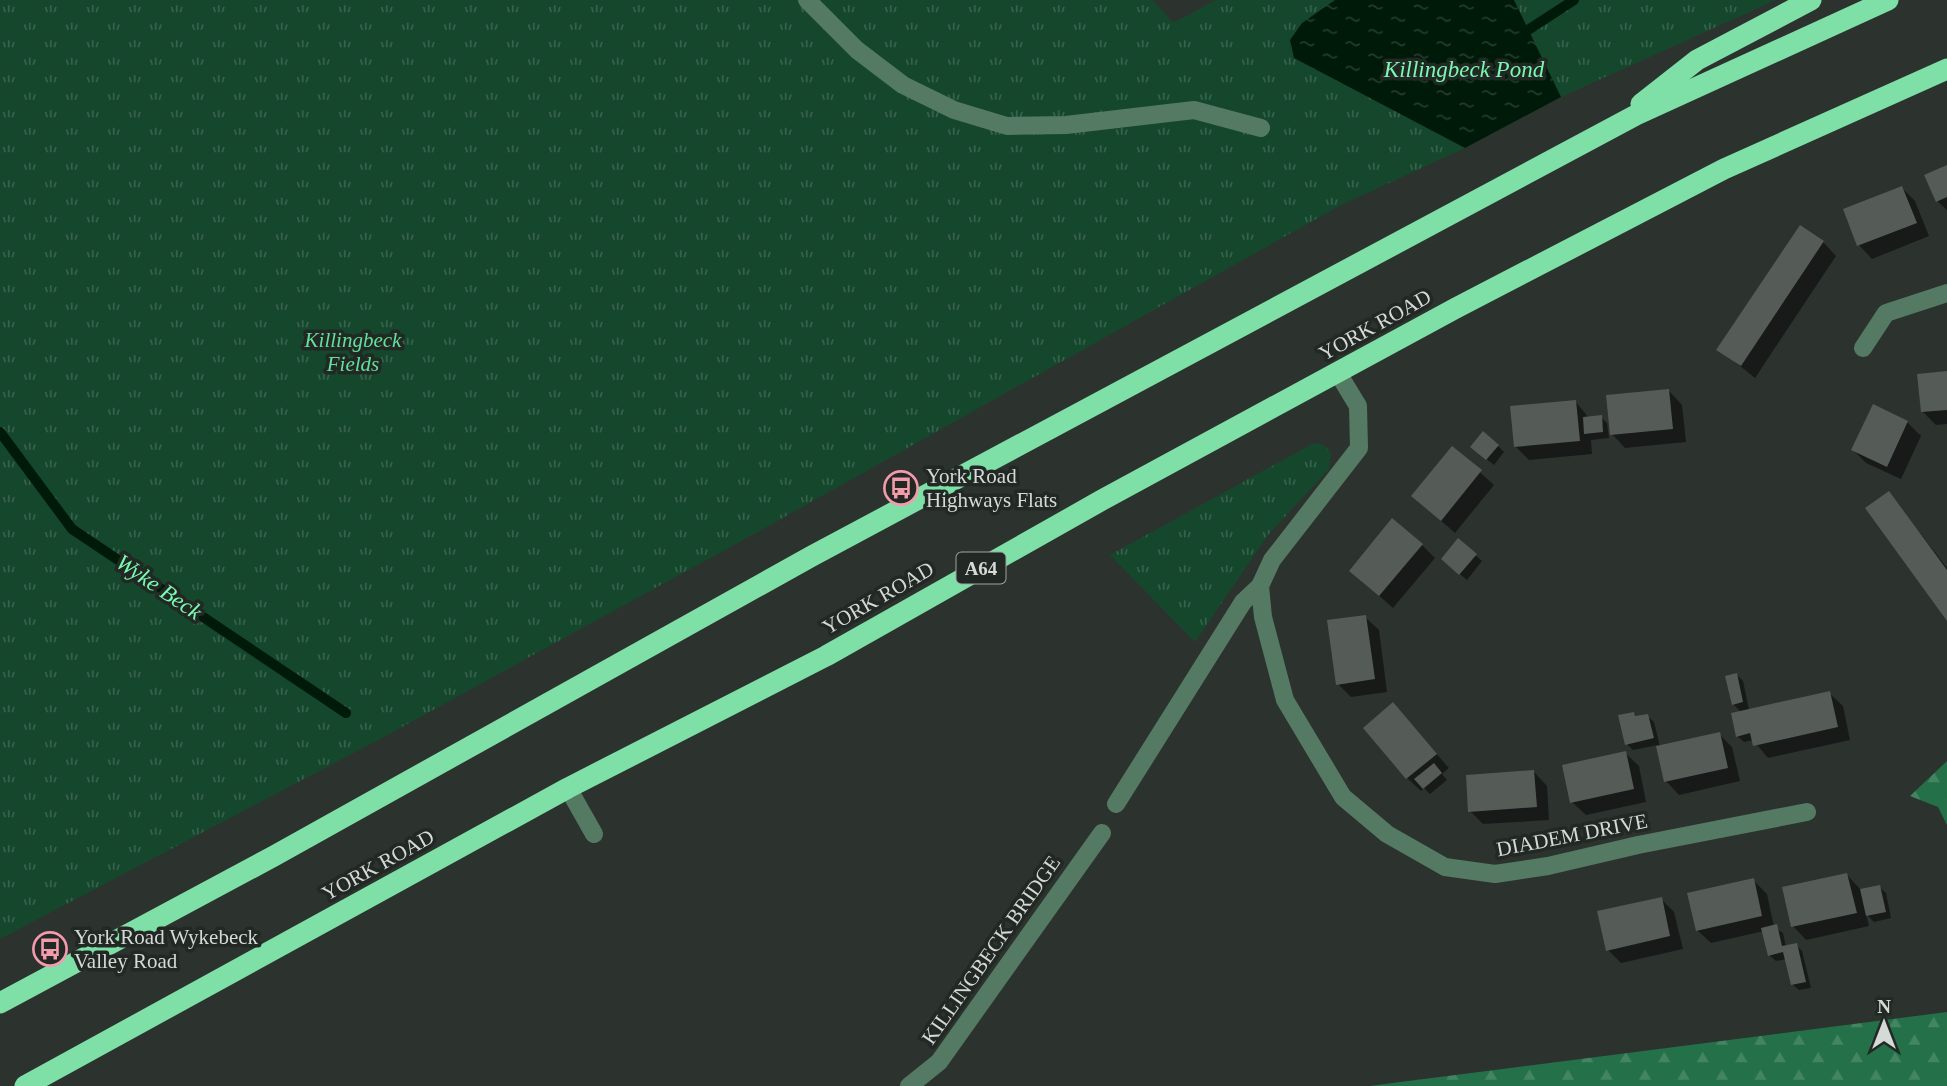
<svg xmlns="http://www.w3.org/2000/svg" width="1947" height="1086" viewBox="0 0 1947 1086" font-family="Georgia,serif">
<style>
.grass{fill:url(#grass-tufts)}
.forest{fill:url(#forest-firs)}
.water{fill:url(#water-ripples)}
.shadow{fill:#0007}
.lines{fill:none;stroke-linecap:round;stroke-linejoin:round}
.stream{stroke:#001a0a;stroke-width:10}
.building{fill:#555c57}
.minor{stroke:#557a63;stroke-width:18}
.highway{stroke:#7fe0a7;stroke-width:21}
.labels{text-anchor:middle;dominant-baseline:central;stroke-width:7;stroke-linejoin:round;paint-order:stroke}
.shield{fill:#222824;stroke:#9fa4a1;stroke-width:2}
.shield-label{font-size:19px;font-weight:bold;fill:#d5d9d7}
.street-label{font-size:21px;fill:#d5d9d7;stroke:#222824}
.park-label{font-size:21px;font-style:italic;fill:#60e19b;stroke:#222824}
.poi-label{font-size:21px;fill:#d5d9d7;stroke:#222824;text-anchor:start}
.water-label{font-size:23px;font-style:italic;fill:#79f9b1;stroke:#222824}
</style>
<defs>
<pattern id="grass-tufts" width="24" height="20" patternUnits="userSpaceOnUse" patternTransform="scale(1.75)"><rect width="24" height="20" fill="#15472d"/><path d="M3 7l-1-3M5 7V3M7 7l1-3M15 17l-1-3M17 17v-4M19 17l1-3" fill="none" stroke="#36614b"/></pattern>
<pattern id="forest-firs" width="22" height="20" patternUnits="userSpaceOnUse" patternTransform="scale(1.75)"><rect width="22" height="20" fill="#247048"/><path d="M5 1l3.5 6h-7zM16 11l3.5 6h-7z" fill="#438462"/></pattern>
<pattern id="water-ripples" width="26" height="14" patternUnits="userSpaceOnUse" patternTransform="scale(1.75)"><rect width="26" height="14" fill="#001a0a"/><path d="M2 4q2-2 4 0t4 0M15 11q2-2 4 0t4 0" fill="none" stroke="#243b2d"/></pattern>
</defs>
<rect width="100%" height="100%" fill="#2c322e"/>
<g class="grass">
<polygon points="0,0 1153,0 1173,23 1216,0 1776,0 1561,97 1465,148 1341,205 763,529 380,739 0,939"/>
<polygon points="1314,443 1324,445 1331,453 1329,469 1268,535 1195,642 1110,555"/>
</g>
<g class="forest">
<polygon points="1947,761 1947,825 1938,807 1910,796"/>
<polygon points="1947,1012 1947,1086 1369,1086"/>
</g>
<polygon class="water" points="1335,0 1514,0 1561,97 1465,148 1294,58 1290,40 1302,23"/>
<g class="shadow">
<polygon points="1947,167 1947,210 1937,201"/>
<polygon points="1902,188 1915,201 1929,236 1872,259 1859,245"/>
<polygon points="1823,242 1836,256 1755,378 1719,349"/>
<polygon points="1947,373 1947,424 1936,425 1923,412"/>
<polygon points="1669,391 1682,405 1686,442 1625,448 1612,434"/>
<polygon points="1575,401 1589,418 1601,417 1607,423 1609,438 1591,440 1592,454 1529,460 1515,446"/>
<polygon points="1873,407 1907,422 1921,436 1901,479 1866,463 1853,450"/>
<polygon points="1498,446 1504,452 1494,465 1479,453"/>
<polygon points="1453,448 1494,485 1455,533 1413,496"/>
<polygon points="1889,493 1947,568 1947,618"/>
<polygon points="1458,540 1482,561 1467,580 1449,565"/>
<polygon points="1422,545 1435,558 1393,608 1351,571"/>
<polygon points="1365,617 1379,630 1387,692 1351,697 1338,684"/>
<polygon points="1737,675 1743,681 1749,710 1829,693 1843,706 1850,740 1768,758 1753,740 1744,742 1737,736 1741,712 1733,704"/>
<polygon points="1393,705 1449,768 1442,774 1447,780 1430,794 1424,788 1421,791 1407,778 1365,728"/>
<polygon points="1633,713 1637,718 1647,716 1654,722 1660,747 1719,734 1732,747 1740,781 1679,795 1666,781 1658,745 1633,750 1627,744"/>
<polygon points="1625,753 1639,766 1646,802 1586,815 1572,802"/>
<polygon points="1534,772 1547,786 1549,820 1483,824 1470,811"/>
<polygon points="1847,875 1861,890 1879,887 1886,893 1891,918 1874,922 1866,914 1869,926 1806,940 1793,926"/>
<polygon points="1753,880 1767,894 1774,927 1783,933 1786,947 1796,945 1802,951 1811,988 1799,990 1792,984 1787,959 1776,961 1769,955 1764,931 1711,943 1697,930"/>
<polygon points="1661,899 1674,912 1683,949 1621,963 1608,950"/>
</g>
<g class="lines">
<g class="stream">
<polyline points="1528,30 1574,0"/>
<polyline points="0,432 72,529 346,713"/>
</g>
</g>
<g class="building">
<polygon points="1947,165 1947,197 1936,202 1924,175"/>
<polygon points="1902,186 1917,223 1857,246 1843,209"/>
<polygon points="1800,225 1824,241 1741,366 1716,350"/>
<polygon points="1947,371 1947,410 1921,412 1917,374"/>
<polygon points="1669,389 1673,429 1610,435 1606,395"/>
<polygon points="1576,400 1580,441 1514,447 1510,406"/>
<polygon points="1873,404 1908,421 1887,467 1851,450"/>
<polygon points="1602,415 1603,432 1584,434 1583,417"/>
<polygon points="1483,431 1499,445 1486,460 1470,447"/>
<polygon points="1452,446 1482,470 1441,521 1411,496"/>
<polygon points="1889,491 1947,570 1947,621 1865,508"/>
<polygon points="1392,518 1423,544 1379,596 1349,571"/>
<polygon points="1458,538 1477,554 1459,575 1441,559"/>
<polygon points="1366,615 1375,679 1336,685 1327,620"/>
<polygon points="1737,673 1743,702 1732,705 1725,676"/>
<polygon points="1830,691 1838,727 1753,746 1750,733 1736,737 1731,713"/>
<polygon points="1393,702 1437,754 1406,779 1363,728"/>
<polygon points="1634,712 1635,716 1648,714 1654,738 1625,745 1618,715"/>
<polygon points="1720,732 1728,768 1664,782 1656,746"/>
<polygon points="1626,751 1634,789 1570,803 1562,765"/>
<polygon points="1434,763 1442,773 1423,789 1414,779"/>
<polygon points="1534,770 1537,807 1468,812 1466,775"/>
<polygon points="1847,873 1857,913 1791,927 1782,887"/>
<polygon points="1754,878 1762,916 1696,931 1687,893"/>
<polygon points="1880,885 1886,912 1866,916 1860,889"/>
<polygon points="1662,897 1670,936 1606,951 1597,911"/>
<polygon points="1777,924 1782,946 1797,943 1806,982 1791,985 1783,952 1768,956 1761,928"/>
</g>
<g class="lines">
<g class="minor">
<polyline points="807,0 857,50 903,85 954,110 1007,126 1066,125 1194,110 1261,128"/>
<polyline points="1863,348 1886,313 1947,293"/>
<polyline points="1338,373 1358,406 1359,448 1272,560 1260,586 1263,617 1285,700 1343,797 1387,834 1445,867 1495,874 1548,866 1638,845 1807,812"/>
<polyline points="568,788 594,834"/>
<polyline points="1116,804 1243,602 1260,586"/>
<polyline points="909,1086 939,1062 1102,833"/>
</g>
<g class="highway">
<polyline points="1641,104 1697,60 1811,0"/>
<polyline points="0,1003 274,856 812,556 1636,115 1888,0"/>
<polyline points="25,1086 568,788 826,656 1102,500 1456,308 1724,169 1947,69"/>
</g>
</g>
<defs>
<g id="bus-ring" transform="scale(1.75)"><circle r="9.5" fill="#222824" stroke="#f39aac" stroke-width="1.5"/><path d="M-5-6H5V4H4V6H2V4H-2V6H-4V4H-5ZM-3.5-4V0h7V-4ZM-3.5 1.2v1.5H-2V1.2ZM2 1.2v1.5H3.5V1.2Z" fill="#f39aac"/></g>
</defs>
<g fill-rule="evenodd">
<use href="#bus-ring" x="901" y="488"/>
<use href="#bus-ring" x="50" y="949"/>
</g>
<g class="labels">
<rect class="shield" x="956.5" y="552.5" width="49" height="31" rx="5"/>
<g class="shield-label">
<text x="981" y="568">A64</text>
</g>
<g class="street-label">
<text transform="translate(1375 325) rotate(-29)">YORK ROAD</text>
<text transform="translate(878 598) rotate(-30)">YORK ROAD</text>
<text transform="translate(1572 835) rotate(-11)">DIADEM DRIVE</text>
<text transform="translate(378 865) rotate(-29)">YORK ROAD</text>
<text transform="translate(991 950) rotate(-55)">KILLINGBECK BRIDGE</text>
</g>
<g class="park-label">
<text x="353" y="340">Killingbeck<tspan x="353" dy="24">Fields</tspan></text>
</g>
<g class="poi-label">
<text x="926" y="476">York Road<tspan x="926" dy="24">Highways Flats</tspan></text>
<text x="74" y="937">York Road Wykebeck<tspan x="74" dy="24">Valley Road</tspan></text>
</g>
<g class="water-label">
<text x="1464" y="69">Killingbeck Pond</text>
<text transform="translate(159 587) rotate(34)">Wyke Beck</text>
</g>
</g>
<g transform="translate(1884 1023)" stroke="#222824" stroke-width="5" paint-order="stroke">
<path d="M0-5L12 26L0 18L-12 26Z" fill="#d5d9d7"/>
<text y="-10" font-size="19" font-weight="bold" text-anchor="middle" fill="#d5d9d7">N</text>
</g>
</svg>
